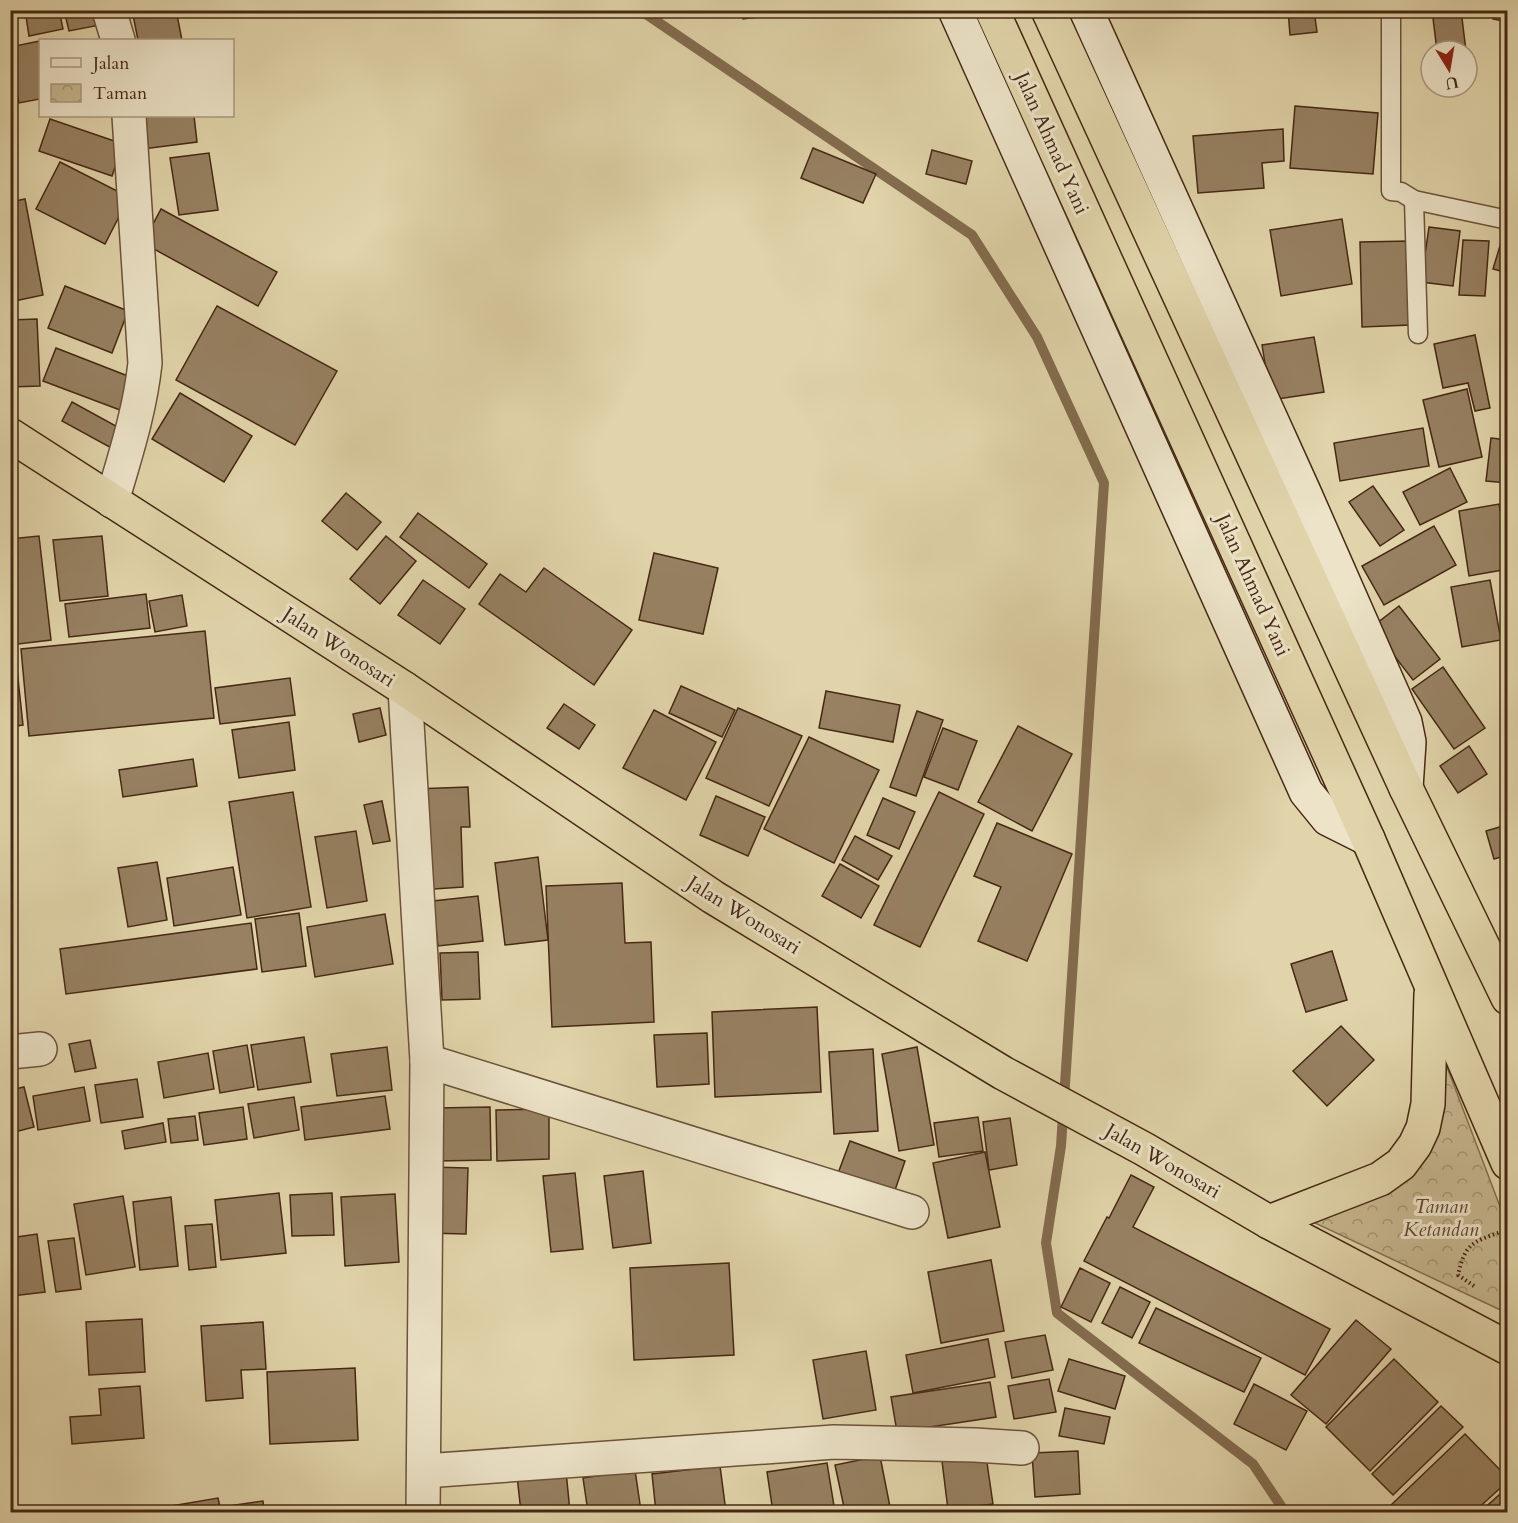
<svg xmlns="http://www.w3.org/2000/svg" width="1518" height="1523" viewBox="0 0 1518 1523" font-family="Cardo,serif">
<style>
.park{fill:url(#park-crowns);stroke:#867052;stroke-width:1.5}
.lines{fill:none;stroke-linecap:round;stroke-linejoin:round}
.stream{stroke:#836c4f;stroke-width:10}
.building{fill:#978162;stroke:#462814;stroke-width:1.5}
.lane-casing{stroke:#6d533a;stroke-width:21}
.street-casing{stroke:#6d533a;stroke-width:36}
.secondary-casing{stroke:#462814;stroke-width:36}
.highway-casing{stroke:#462814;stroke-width:36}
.path{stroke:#462814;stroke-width:4;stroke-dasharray:1.5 3;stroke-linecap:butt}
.lane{stroke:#ece3c8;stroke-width:18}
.street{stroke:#ece3c8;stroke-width:33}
.secondary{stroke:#ece3c8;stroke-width:33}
.highway{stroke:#e1d4aa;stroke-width:33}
.labels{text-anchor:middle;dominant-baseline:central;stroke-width:6;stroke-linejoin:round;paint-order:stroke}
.street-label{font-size:20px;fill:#462814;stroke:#ece3c8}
.park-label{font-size:20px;font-style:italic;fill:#60452d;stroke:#ece3c8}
</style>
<defs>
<pattern id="park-crowns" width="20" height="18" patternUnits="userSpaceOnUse" patternTransform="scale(1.5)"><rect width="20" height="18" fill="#c7b790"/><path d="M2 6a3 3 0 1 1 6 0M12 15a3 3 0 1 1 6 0" fill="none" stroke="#a39574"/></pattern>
</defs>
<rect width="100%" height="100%" fill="#e1d4aa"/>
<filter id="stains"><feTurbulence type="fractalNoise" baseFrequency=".00333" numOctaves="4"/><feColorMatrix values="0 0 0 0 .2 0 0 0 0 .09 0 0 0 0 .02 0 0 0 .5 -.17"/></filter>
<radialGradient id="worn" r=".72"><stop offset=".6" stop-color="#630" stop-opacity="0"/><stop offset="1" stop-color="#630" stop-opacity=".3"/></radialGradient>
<polygon class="park" points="1447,1067 1507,1225 1507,1313 1315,1223 1380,1189 1435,1113"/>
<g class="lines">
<polyline class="stream" points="640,10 972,235 1037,337 1104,483 1061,1146 1046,1243 1057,1313 1253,1464 1285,1512"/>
</g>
<g class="building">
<polygon points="25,10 59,10 63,29 29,36"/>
<polygon points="64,10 97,10 100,25 69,31"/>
<polygon points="132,10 176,10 182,40 138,40"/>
<polygon points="742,10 810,10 743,19"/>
<polygon points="1288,10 1314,10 1317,32 1290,35"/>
<polygon points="1432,10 1461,10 1466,51 1437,51"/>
<polygon points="1495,10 1508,10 1508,22 1493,19"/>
<polygon points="40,41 40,99 19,103 10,61 10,47"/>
<polygon points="1295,106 1378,113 1373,174 1290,168"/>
<polygon points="138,116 194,116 197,142 143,149"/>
<polygon points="50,119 123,144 112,176 39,151"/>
<polygon points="1283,129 1284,161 1262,163 1264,188 1198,193 1193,136"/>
<polygon points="813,148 876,174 863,203 801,178"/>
<polygon points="932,150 972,161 966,184 926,174"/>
<polygon points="209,153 218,210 179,215 170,158"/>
<polygon points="60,162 129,197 105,244 36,209"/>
<polygon points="25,199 43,295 10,302 10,202"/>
<polygon points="161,209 277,272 258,306 143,243"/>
<polygon points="1342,219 1352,284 1281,296 1270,230"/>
<polygon points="1429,227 1460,231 1453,286 1421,282"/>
<polygon points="1503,236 1508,237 1508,273 1493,269"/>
<polygon points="1463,240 1489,241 1485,296 1459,295"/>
<polygon points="1409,241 1411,325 1362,327 1360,242"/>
<polygon points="65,286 128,311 112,353 48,328"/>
<polygon points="217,306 337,371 295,445 176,380"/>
<polygon points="37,319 40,386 10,387 10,320"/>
<polygon points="1475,335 1490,408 1475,411 1468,383 1443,388 1434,344"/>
<polygon points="1314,337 1324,392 1271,400 1262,345"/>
<polygon points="56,348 133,378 120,410 43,381"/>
<polygon points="1467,389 1482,457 1439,467 1423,400"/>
<polygon points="180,393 252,436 224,482 152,439"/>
<polygon points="72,402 125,431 115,450 62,421"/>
<polygon points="1423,428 1429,466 1340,481 1334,443"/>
<polygon points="1491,438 1508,440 1508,483 1486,481"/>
<polygon points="1450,468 1467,502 1420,525 1403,492"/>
<polygon points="1373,486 1404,530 1380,546 1349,502"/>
<polygon points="346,493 381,522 357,550 322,521"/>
<polygon points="1499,504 1508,554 1508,569 1469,576 1459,511"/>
<polygon points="418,513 487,564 469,588 400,537"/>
<polygon points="1434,526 1456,565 1384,605 1362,566"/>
<polygon points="39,536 51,640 10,645 10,539"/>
<polygon points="102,536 108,596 60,601 53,540"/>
<polygon points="386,536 416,561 380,604 350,579"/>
<polygon points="654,553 718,568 703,634 639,620"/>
<polygon points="544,568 632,630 594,685 479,604 500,574 526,592"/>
<polygon points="423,580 465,609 440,644 398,615"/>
<polygon points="1490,580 1501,640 1462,647 1451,587"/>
<polygon points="146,594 150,628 69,637 65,604"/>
<polygon points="182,595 187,626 155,632 149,601"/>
<polygon points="1399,606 1440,659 1413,680 1372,627"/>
<polygon points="205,631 214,718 29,736 21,649"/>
<polygon points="16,660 23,725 10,727 10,661"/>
<polygon points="1443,667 1485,728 1454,749 1412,689"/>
<polygon points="290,678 295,715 220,724 215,688"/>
<polygon points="681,686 735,710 722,737 669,713"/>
<polygon points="826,691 900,705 893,742 819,728"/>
<polygon points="564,704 595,725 579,749 547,728"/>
<polygon points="380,708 386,735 359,742 353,714"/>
<polygon points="738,708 802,736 769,806 706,778"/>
<polygon points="654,710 716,742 686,800 623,768"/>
<polygon points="917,711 943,720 916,796 890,787"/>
<polygon points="289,722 295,770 239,778 232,730"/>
<polygon points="1018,726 1072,754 1032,831 978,802"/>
<polygon points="943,728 977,741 958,790 924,777"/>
<polygon points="809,737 879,770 834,863 764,829"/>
<polygon points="1469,746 1487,774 1458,793 1440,766"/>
<polygon points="193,759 197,786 123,797 119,770"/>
<polygon points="468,787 470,827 461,827 463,887 419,890 414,789"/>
<polygon points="293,792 311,907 247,918 229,802"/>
<polygon points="939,792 984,814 920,947 874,925"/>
<polygon points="716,796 765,817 748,856 700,835"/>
<polygon points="883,798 915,812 899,849 867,835"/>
<polygon points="382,801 390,841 373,844 364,805"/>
<polygon points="997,823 1072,854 1027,961 978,941 1001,887 974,876"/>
<polygon points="1503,826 1508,842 1508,855 1494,859 1486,831"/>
<polygon points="356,831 367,901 327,908 315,837"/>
<polygon points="855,836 892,856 878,880 842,860"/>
<polygon points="538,857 548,940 505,945 495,863"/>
<polygon points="157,862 167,920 128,927 118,868"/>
<polygon points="840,864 879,886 861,918 822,896"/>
<polygon points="233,867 241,915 174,926 167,878"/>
<polygon points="622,883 625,943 651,942 654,1022 552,1027 546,886"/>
<polygon points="478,896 483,941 438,946 433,901"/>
<polygon points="299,913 306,966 262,972 255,919"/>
<polygon points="385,914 393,964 315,977 307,927"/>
<polygon points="251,923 257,969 66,994 60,949"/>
<polygon points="1332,951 1347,1000 1306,1012 1291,964"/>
<polygon points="478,952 480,999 442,1000 440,953"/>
<polygon points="817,1007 821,1092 715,1097 712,1012"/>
<polygon points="1341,1026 1374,1060 1327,1106 1293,1071"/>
<polygon points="707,1033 709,1084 657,1087 654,1035"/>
<polygon points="304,1037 311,1082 258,1090 251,1045"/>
<polygon points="90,1040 96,1068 75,1072 69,1044"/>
<polygon points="247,1045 254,1087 220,1093 213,1051"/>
<polygon points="387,1047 392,1090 337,1096 331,1054"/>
<polygon points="917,1047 934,1145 899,1151 882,1054"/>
<polygon points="873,1049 878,1131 834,1134 829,1052"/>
<polygon points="208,1053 214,1089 164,1098 158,1062"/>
<polygon points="137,1079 143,1117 101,1123 95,1085"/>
<polygon points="24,1087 34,1127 11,1133 10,1090"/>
<polygon points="84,1087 90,1121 38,1130 33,1096"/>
<polygon points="385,1096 390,1129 305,1140 301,1107"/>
<polygon points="294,1097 299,1130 254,1138 248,1104"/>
<polygon points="243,1107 247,1139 204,1145 199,1113"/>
<polygon points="490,1107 491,1160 437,1161 436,1108"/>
<polygon points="549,1109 549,1159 497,1161 496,1110"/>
<polygon points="195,1116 198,1140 171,1143 168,1119"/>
<polygon points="978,1117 983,1151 939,1157 934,1123"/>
<polygon points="1010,1118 1017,1165 989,1170 983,1122"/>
<polygon points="163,1123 166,1142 125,1149 122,1131"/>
<polygon points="850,1141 905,1161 893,1196 837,1176"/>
<polygon points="985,1152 1000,1227 948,1238 933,1163"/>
<polygon points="429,1167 468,1168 466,1234 426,1233"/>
<polygon points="643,1171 651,1243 613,1248 604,1176"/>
<polygon points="575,1173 583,1249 551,1252 543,1176"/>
<polygon points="1131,1175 1154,1187 1133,1227 1330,1329 1305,1375 1084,1261 1107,1217 1109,1218"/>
<polygon points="279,1193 286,1253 221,1260 215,1200"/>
<polygon points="332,1193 334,1235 292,1236 290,1195"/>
<polygon points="395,1194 399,1262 345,1266 341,1197"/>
<polygon points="123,1196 135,1267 86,1275 74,1204"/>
<polygon points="171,1197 178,1266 140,1270 133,1202"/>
<polygon points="212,1224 216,1267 189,1270 185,1226"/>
<polygon points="37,1234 45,1292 12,1296 10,1238"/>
<polygon points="74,1238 81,1289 56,1292 48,1241"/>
<polygon points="991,1260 1004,1331 941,1343 928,1272"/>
<polygon points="729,1263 734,1355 634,1360 630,1268"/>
<polygon points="1080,1268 1110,1283 1091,1322 1061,1307"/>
<polygon points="1120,1287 1150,1302 1132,1338 1102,1323"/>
<polygon points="1156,1308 1261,1358 1244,1392 1139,1343"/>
<polygon points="142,1319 145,1372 89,1375 86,1322"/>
<polygon points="1356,1320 1391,1349 1326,1424 1291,1395"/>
<polygon points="263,1322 266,1369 241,1370 243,1398 206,1401 201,1326"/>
<polygon points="1045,1335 1053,1370 1012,1378 1005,1342"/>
<polygon points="988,1339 995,1377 913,1393 906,1355"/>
<polygon points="866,1351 876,1410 823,1419 813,1360"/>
<polygon points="1069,1359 1125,1376 1115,1409 1058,1391"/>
<polygon points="1394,1359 1438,1402 1370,1471 1326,1427"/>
<polygon points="355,1368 358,1440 270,1444 267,1372"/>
<polygon points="1049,1379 1056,1412 1014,1419 1008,1386"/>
<polygon points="990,1382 996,1417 897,1432 891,1397"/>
<polygon points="1254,1384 1307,1411 1286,1450 1234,1424"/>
<polygon points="140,1386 144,1438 72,1444 70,1417 101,1415 99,1389"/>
<polygon points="1441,1406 1463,1427 1393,1495 1372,1474"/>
<polygon points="1065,1408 1110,1417 1104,1444 1059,1436"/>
<polygon points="1465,1434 1508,1478 1508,1481 1474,1512 1394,1512 1389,1507"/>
<polygon points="1078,1451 1080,1494 1035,1497 1032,1453"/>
<polygon points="880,1456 890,1507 865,1512 845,1512 835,1465"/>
<polygon points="986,1456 993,1504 948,1510 942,1461"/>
<polygon points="827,1463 835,1512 773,1512 767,1472"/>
<polygon points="720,1466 726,1512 656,1512 652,1474"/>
<polygon points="635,1470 641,1511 588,1512 583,1478"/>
<polygon points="566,1471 570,1512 521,1512 517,1476"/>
<polygon points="1508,1487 1508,1512 1480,1512"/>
<polygon points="218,1498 221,1512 154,1512 154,1509"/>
<polygon points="263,1501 264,1512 230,1512 229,1506"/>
</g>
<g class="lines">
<g class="lane-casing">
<g id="lane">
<polyline points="1391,10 1391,191 1401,192 1414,200 1508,220"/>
<polyline points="1414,200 1418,334"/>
</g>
</g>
<g class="street-casing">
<g id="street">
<polyline points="109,10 118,40"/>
<path d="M112 501C125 456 140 411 145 363L129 116"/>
<polyline points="405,689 427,1061 423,1512"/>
<polyline points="10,1052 40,1049"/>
<polyline points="427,1061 912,1212"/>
<polyline points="424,1471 834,1442 975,1445 1022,1448"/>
</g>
</g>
<g class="secondary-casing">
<g id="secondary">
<polyline points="955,10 1306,792 1328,819 1368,839"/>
<polyline points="1086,10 1304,492 1405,722 1409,742 1406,788"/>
</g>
</g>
<g class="highway-casing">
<g id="highway">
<polyline points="992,10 1368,839 1508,1163"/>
<polyline points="1048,10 1406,788 1508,998"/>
<polyline points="10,435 405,689 713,897 1003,1073 1144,1149 1269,1222 1508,1348"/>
<polyline points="1269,1222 1380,1179 1401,1164 1415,1145 1423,1128 1428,1104 1431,994"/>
</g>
</g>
<path class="path" d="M1474 1286 1458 1275C1465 1244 1472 1242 1501 1232L1508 1245"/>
<use href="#lane" class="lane"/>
<use href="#street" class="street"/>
<use href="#secondary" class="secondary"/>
<use href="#highway" class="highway"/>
</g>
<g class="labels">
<g class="street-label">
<text transform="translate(1052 143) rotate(66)">Jalan Ahmad Yani</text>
<text transform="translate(1253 585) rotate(66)">Jalan Ahmad Yani</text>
<text transform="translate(339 647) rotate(33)">Jalan Wonosari</text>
<text transform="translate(744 915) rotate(32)">Jalan Wonosari</text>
<text transform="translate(1163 1161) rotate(30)">Jalan Wonosari</text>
</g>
<g class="park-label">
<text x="1441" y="1206">Taman<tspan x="1441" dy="23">Ketandan</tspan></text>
</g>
</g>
<rect width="1518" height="1523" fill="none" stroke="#e1d4aa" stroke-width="36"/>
<rect x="12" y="12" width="1494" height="1499" fill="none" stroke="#462814" stroke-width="3"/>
<rect x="18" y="18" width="1482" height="1487" fill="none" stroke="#462814" stroke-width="1.5"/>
<rect x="39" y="39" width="195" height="78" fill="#ece3c8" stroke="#aa9880" stroke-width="1.5"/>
<rect x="51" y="58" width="30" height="9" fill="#ece3c8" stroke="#aa9880" stroke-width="1.5"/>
<text x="93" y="69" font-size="18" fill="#462814">Jalan</text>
<rect x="51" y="84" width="30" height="18" fill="url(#park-crowns)" stroke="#aa9880" stroke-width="1.5"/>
<text x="93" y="99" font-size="18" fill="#462814">Taman</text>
<g transform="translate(1449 69) rotate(169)"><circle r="28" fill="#ece3c8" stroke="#aa9880" stroke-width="1.5"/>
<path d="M0-4.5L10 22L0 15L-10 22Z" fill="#8f2418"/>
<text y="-9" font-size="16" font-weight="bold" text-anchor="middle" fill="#462814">U</text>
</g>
<rect width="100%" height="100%" filter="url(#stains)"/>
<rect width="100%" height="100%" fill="url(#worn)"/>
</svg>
